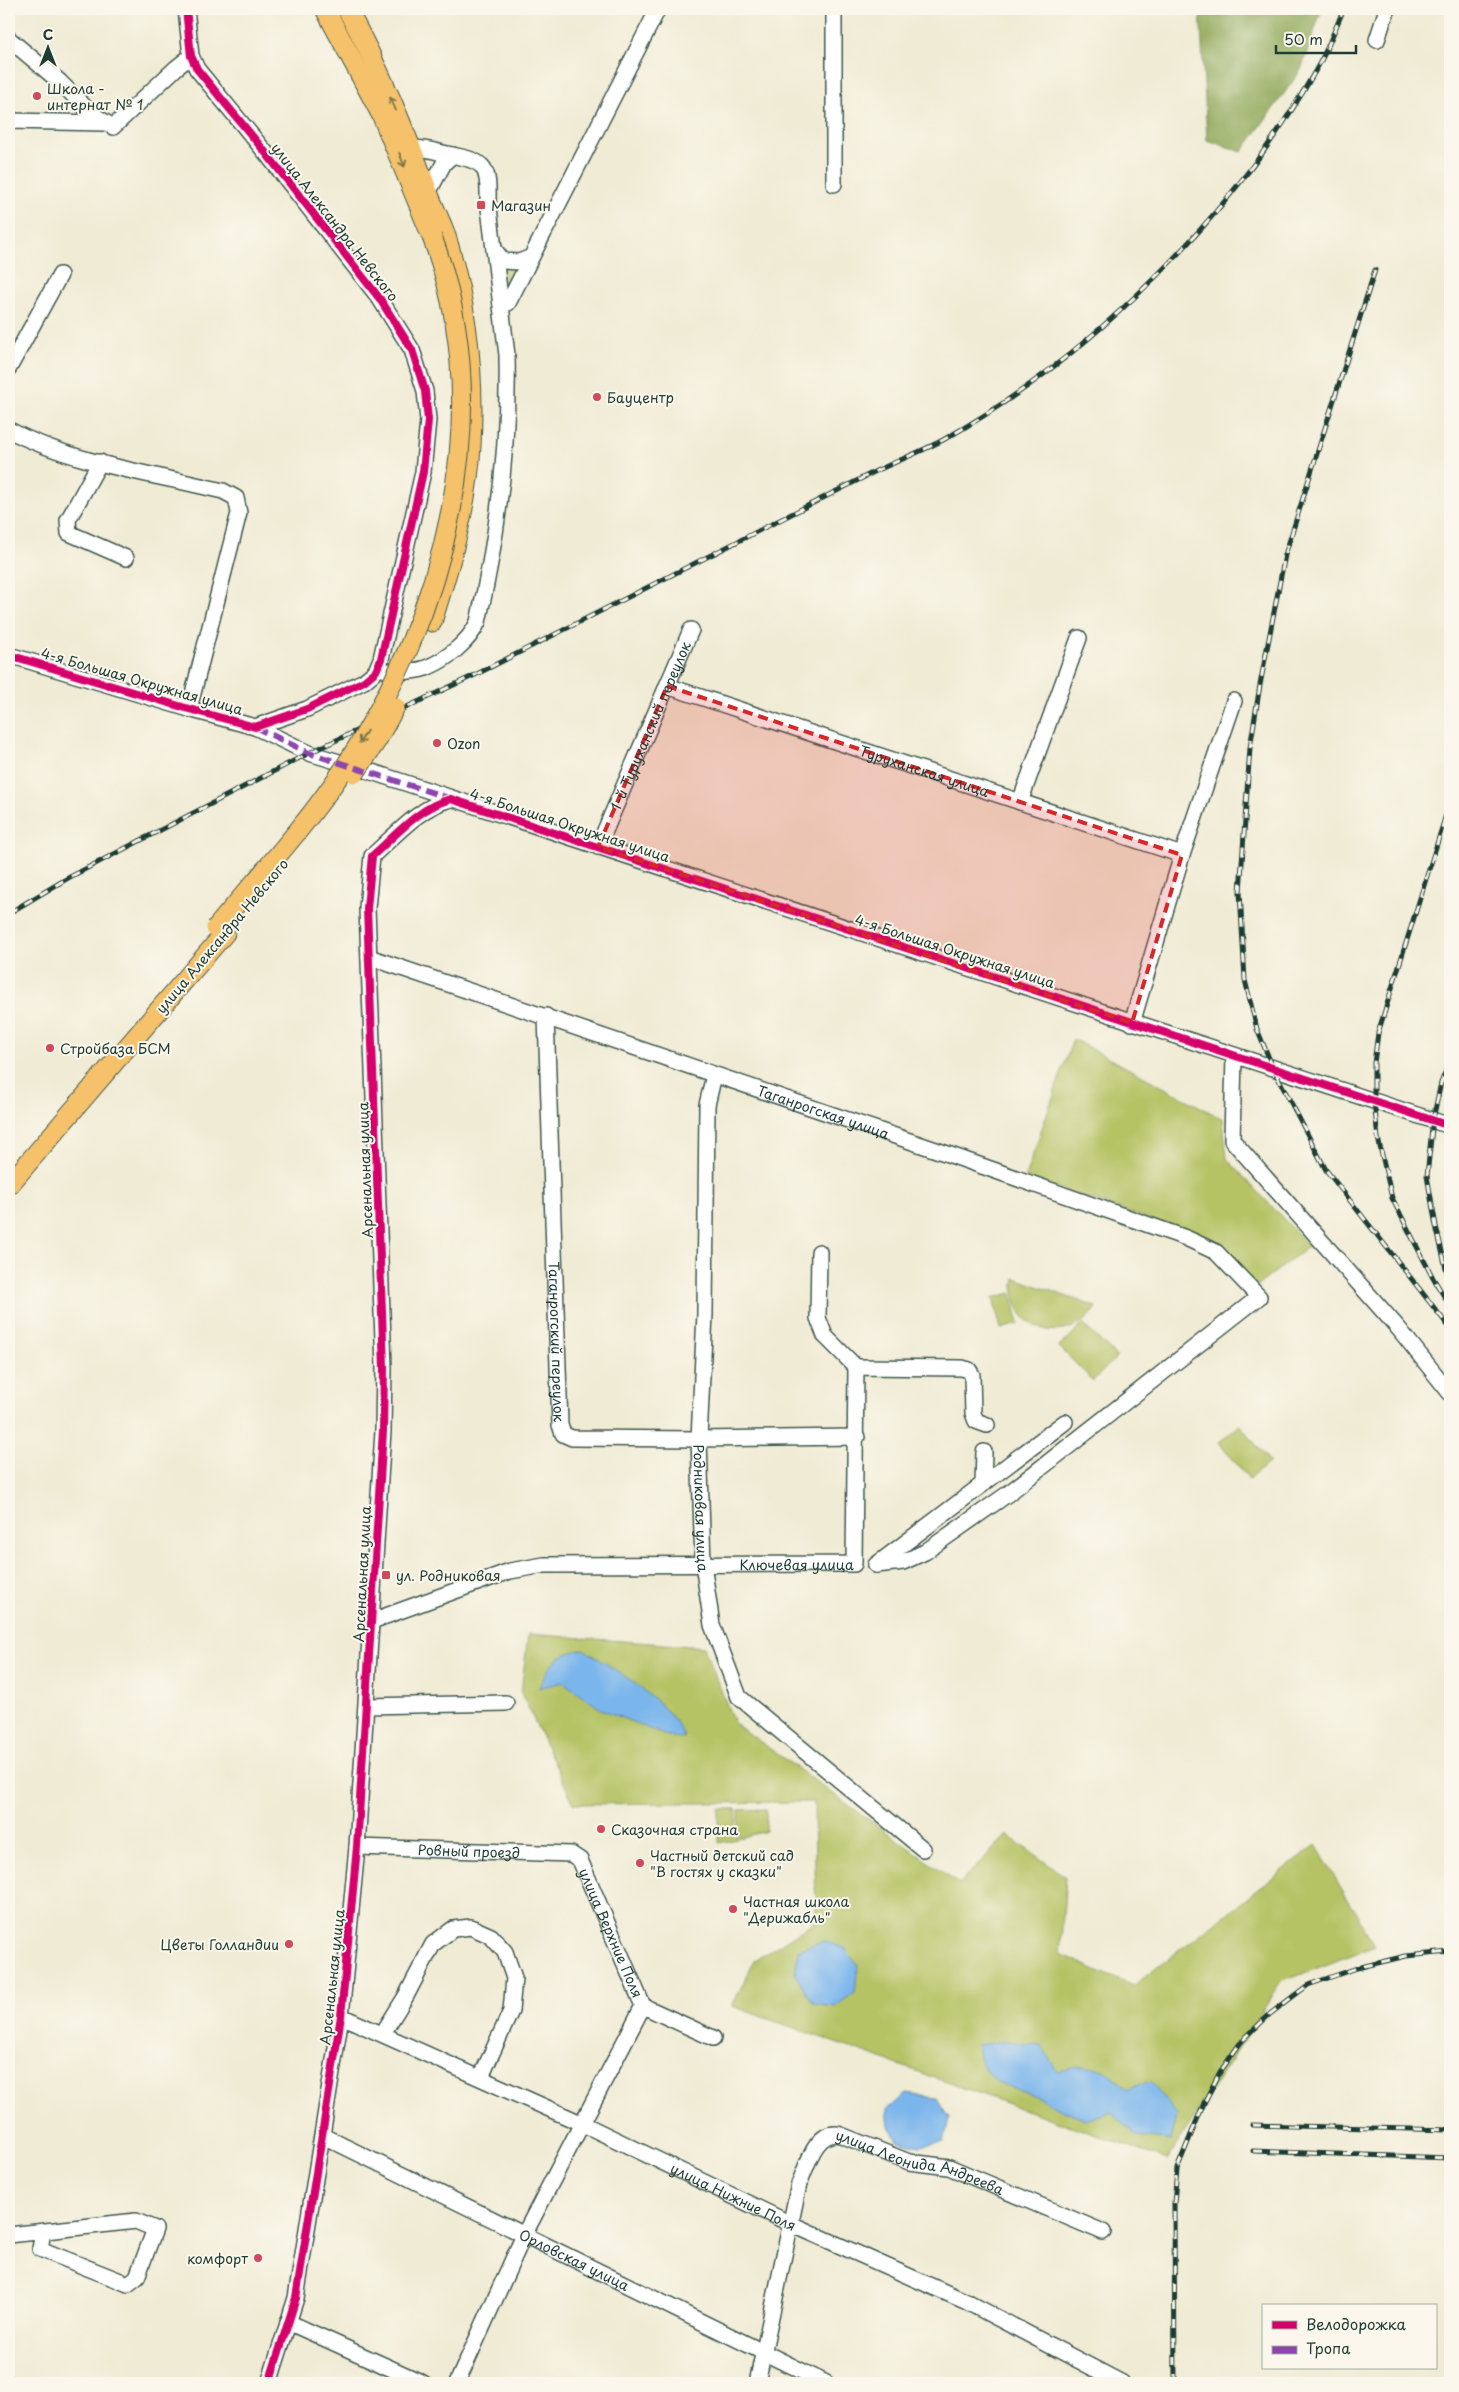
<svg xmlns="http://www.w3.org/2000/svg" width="1459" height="2392" viewBox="0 0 1459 2392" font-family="'Playpen Sans',sans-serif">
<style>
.green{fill:#b6c365;stroke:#6a804c}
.forest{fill:#90a95a;stroke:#587347}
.water{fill:#7ab5ec;stroke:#4c7990}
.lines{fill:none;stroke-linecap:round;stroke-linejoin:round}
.minor-casing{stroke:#3e574c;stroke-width:18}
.major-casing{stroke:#3e574c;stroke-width:21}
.minor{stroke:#fff;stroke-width:15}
.major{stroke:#f5c16b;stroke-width:19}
.rail-casing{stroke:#1f3d34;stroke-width:5}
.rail{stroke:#fbf7ec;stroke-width:3;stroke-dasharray:9;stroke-linecap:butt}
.major-bridge-casing{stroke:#3e574c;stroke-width:21;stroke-linecap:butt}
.major-bridge{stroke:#f5c16b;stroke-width:19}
.quiet{stroke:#8e44ad;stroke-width:6;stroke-dasharray:12 6;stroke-linecap:butt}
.cycleway-casing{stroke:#fbf7ec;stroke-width:11}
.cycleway{stroke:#d6006c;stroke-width:8}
.oneway{stroke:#7f784d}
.marked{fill:#d62828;fill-opacity:0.2;stroke:#d62828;stroke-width:4;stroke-dasharray:10 6;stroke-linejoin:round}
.poi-dot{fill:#d1495b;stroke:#fbf7ec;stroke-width:2}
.labels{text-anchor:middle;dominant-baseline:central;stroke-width:4;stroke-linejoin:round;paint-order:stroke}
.poi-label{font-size:14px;fill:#1f3d34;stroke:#fbf7ec;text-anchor:start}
.street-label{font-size:14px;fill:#1f3d34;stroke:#fbf7ec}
</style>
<rect width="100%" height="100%" fill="#fbf7ec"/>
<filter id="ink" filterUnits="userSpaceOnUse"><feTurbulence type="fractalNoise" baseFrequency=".02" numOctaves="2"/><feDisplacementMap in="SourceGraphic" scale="10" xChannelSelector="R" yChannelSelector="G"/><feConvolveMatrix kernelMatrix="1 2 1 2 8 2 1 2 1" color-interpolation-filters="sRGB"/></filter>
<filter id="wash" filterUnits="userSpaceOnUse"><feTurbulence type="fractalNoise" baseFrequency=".0096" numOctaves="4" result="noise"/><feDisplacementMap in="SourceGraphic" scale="20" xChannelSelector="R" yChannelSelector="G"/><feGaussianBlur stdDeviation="1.12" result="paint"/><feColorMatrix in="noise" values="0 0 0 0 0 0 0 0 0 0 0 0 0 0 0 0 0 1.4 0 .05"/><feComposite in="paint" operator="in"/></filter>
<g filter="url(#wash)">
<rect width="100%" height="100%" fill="#f0ebd4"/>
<g class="green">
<polygon points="520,265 505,297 503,267"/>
<polygon points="1073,1039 1223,1119 1227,1159 1309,1246 1257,1286 1236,1263 1210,1240 1025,1177"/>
<path d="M1015 1278 1096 1307C1069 1350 1004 1331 1015 1278Z"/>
<polygon points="1011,1293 1019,1324 1001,1329 993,1298"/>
<polygon points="1083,1324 1117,1357 1093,1381 1059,1347"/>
<polygon points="1240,1425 1270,1462 1249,1479 1219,1442"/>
<polygon points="528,1634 704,1647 734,1723 959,1884 1007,1835 1066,1877 1060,1954 1133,1986 1316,1845 1375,1946 1281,1982 1167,2160 732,2006 754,1961 816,1921 814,1802 574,1804 521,1693"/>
<polygon points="719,1809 736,1809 737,1839 719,1843"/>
<polygon points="766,1809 766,1831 739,1838 739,1810"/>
</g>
<polygon class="forest" points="1200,9 1322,9 1301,70 1242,152 1207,140"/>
<g class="water">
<path d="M583 1649C609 1665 678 1708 684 1738L669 1737 601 1709 563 1682 539 1688C551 1662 555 1656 583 1649Z"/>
<polygon points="823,1941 845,1948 858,1966 855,1992 835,2007 814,2004 795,1975 798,1950"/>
<path d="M1008 2041 1042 2046 1057 2071C1095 2063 1099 2064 1128 2089L1151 2081 1177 2115 1171 2141 1137 2136 1110 2112 1085 2120 1056 2108 1041 2098 996 2082 980 2062 977 2045Z"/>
<polygon points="907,2094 937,2098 949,2118 944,2142 920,2146 898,2141 889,2126 887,2109"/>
</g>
</g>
<g filter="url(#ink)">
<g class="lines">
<g class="minor-casing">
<g id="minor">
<polyline points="834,9 834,184"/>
<polyline points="9,39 60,82 91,113 113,127 176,68 191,56"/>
<polyline points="1377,40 1387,9"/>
<polyline points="9,121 103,123"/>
<polyline points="428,193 444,163 453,155"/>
<polyline points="494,249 503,261 519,262 529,258"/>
<polyline points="501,304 508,303 658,9"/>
<polyline points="9,368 60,275"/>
<path d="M9 430C72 463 153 474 223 491L236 498 239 513 189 709"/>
<polyline points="100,462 68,520 69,533 126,558"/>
<polyline points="9,655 189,709 255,727 307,709 364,681 376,671 381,659 423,472 428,420 425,391 412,350 380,299 266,153 197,69 191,56 186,9"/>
<path d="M387 671C399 672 414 672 426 668 446 660 469 642 478 622 498 535 509 444 507 355L488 200C489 165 484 161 451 155 437 152 426 148 413 148"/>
<path id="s1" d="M667 686 1182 855 1132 1023"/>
<polyline points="255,727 309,753 366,770 1450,1126"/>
<polyline points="1020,802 1079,638"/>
<path id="s2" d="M598 847 691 630"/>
<polyline points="1182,855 1234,701"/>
<path id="s3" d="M369 957 945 1153 1186 1238 1216 1252 1259 1297 1009 1493 925 1552 903 1562 876 1565"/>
<path id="s4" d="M546 1016 560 1425 563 1434 572 1438 699 1439 857 1437"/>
<polyline points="1234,1056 1232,1140 1399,1329 1450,1393"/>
<path id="s5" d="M714 1075 707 1105 705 1314 699 1439 703 1564 712 1625 739 1697 923 1849"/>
<polyline points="819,1252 818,1318 825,1336 856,1367"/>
<polyline points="983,1483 984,1452"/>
<polyline points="876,1565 1065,1422"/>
<path id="s6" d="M372 1621 510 1571 544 1565 854 1564 856 1367 962 1368 969 1370 972 1375 973 1413 976 1421 987 1425"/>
<polyline points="367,1706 506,1703"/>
<path id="s7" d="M357 1847 571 1854 580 1860 643 2006 713 2038"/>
<path id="s8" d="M341 2016 583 2124 791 2224 967 2302 1122 2383"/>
<polyline points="383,2033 406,1996 433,1944 453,1929 471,1927 491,1936 505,1952 514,1978 511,2011 481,2077"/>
<path id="s9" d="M323 2136 826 2383"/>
<polyline points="9,2235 136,2221 155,2229 137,2277 128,2284 40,2249 43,2231"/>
<polyline points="288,2322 423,2383"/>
<path d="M269 2383 296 2298 341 2016 357 1847 383 1431 384 1367 367 908 372 856C396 835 419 807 451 799"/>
<polyline points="457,2383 524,2235 643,2006"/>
<path id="s10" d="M757 2383 799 2184C807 2166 816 2128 841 2135L909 2162 949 2167 1103 2232"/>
</g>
</g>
<g class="major-casing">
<g id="major">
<polyline points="325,9 382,116 432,237"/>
<path d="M347 9C380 69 404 128 428 192 433 206 440 219 445 233 467 302 475 374 471 446 468 506 450 565 432 622"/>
<polyline points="9,1185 225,933"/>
</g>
</g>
<use href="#minor" class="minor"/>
<use href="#major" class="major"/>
<g class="rail-casing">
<g id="rail">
<polyline points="1375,270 1285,555 1260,685 1250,748 1240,892 1245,980 1257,1029 1273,1068 1326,1170 1450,1328"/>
<polyline points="1450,802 1378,1033 1374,1063 1374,1101 1378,1138 1392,1198 1433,1278 1450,1306"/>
<path d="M9 913 68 878 309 753 475 675 878 470C900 460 922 451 943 440 1090 358 1235 214 1317 68 1328 49 1335 28 1344 9"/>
<polyline points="1450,1061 1441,1083 1433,1119 1427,1176 1436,1226 1450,1285"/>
<polyline points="1252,2125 1450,2130"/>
<polyline points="1253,2151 1450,2158"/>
<polyline points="1175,2383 1174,2203 1177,2169 1204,2103 1220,2072 1241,2042 1270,2014 1308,1985 1357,1968 1406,1956 1450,1952"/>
</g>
</g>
<use href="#rail" class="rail"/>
<g class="major-bridge-casing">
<g id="major-bridge">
<polyline points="355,773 377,740 395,707"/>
<path d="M216 928C259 876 306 826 343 770 444 617 499 415 432 237"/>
</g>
</g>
<use href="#major-bridge" class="major-bridge"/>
<polyline class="quiet" points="255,727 309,753 449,798"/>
<g class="cycleway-casing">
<g id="cycleway">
<polyline points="9,655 189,709 255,727 307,709 364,681 376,671 381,659 423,472 428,420 425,391 412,350 380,299 266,153 197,69 191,56 186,9"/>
<path d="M269 2383 296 2298 341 2016 357 1847 383 1431 384 1367 367 908 372 856C396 835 419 807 451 799L1450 1126"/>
</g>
</g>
<use href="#cycleway" class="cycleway"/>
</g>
<defs><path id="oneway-shaft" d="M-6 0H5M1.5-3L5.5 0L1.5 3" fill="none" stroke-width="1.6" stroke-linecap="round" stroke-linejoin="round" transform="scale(1.25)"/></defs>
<g class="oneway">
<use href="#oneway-shaft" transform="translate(393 104) rotate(-114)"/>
<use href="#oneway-shaft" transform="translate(402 160) rotate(69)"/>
<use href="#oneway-shaft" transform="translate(363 737) rotate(121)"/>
</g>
</g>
<path class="marked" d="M667 686 1182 855 1132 1023 598 847Z"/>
<g class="poi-dot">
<circle cx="37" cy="96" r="5"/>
<rect x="476" y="200" width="10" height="10" rx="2.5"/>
<circle cx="597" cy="397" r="5"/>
<circle cx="437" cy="743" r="5"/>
<circle cx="50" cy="1048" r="5"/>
<rect x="381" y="1570" width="10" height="10" rx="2.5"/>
<circle cx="601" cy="1829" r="5"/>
<circle cx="640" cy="1863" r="5"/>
<circle cx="733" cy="1909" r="5"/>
<circle cx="289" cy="1944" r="5"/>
<circle cx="258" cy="2258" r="5"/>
</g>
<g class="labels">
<g class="poi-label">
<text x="47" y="88">Школа -<tspan x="47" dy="16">интернат № 1</tspan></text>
<text x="491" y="205">Магазин</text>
<text x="607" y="397">Бауцентр</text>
<text x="447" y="743">Ozon</text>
<text x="60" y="1048">Стройбаза БСМ</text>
<text x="396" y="1575">ул. Родниковая</text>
<text x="611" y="1829">Сказочная страна</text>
<text x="650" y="1855">Частный детский сад<tspan x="650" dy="16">"В гостях у сказки"</tspan></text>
<text x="743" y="1901">Частная школа<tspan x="743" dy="16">"Дерижабль"</tspan></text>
<text x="279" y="1944" text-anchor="end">Цветы Голландии</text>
<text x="248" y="2258" text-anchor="end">комфорт</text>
</g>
<g class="street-label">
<text transform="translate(335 222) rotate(52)">улица Александра Невского</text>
<text transform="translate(142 681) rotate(16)">4-я Большая Окружная улица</text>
<text stroke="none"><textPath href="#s2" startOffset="132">1-й Туруханский переулок</textPath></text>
<text stroke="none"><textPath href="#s1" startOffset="271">Туруханская улица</textPath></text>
<text transform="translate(570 825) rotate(18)">4-я Большая Окружная улица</text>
<text transform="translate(222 936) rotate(-50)">улица Александра Невского</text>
<text transform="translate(955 951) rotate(18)">4-я Большая Окружная улица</text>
<text stroke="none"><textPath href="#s3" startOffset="480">Таганрогская улица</textPath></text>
<text transform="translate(365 1170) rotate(-92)">Арсенальная улица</text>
<text stroke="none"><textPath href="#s4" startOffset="326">Таганрогский переулок</textPath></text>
<text stroke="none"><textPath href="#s5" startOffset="434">Родниковая улица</textPath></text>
<text stroke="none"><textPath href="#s6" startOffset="434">Ключевая улица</textPath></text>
<text transform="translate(362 1574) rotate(-87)">Арсенальная улица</text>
<text stroke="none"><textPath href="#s7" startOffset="112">Ровный проезд</textPath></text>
<text stroke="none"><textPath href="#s7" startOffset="304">улица Верхние Поля</textPath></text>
<text transform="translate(332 1977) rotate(-84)">Арсенальная улица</text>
<text stroke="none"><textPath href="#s10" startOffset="358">улица Леонида Андреева</textPath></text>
<text stroke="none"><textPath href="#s8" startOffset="432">улица Нижние Поля</textPath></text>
<text stroke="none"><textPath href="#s9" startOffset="280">Орловская улица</textPath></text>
</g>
</g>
<rect width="1459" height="2392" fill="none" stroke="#fbf7ec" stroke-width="30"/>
<rect x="1262" y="2304" width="175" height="65" fill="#fbf7ec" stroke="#a3ada2"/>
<rect x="1272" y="2321" width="25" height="8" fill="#d6006c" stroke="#a3ada2"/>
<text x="1306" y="2330" font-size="15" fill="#1f3d34">Велодорожка</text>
<rect x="1272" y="2346" width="25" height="8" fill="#8e44ad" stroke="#a3ada2"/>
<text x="1306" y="2354" font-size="15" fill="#1f3d34">Тропа</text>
<g transform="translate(48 48)" stroke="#fbf7ec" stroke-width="4" paint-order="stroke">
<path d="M0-4L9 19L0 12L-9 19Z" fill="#1f3d34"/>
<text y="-8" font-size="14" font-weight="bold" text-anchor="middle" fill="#1f3d34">С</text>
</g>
<path d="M1276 45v8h80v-8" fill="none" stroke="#1f3d34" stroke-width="2.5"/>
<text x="1284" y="45" font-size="15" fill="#1f3d34" stroke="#fbf7ec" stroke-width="4" paint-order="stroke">50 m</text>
</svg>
